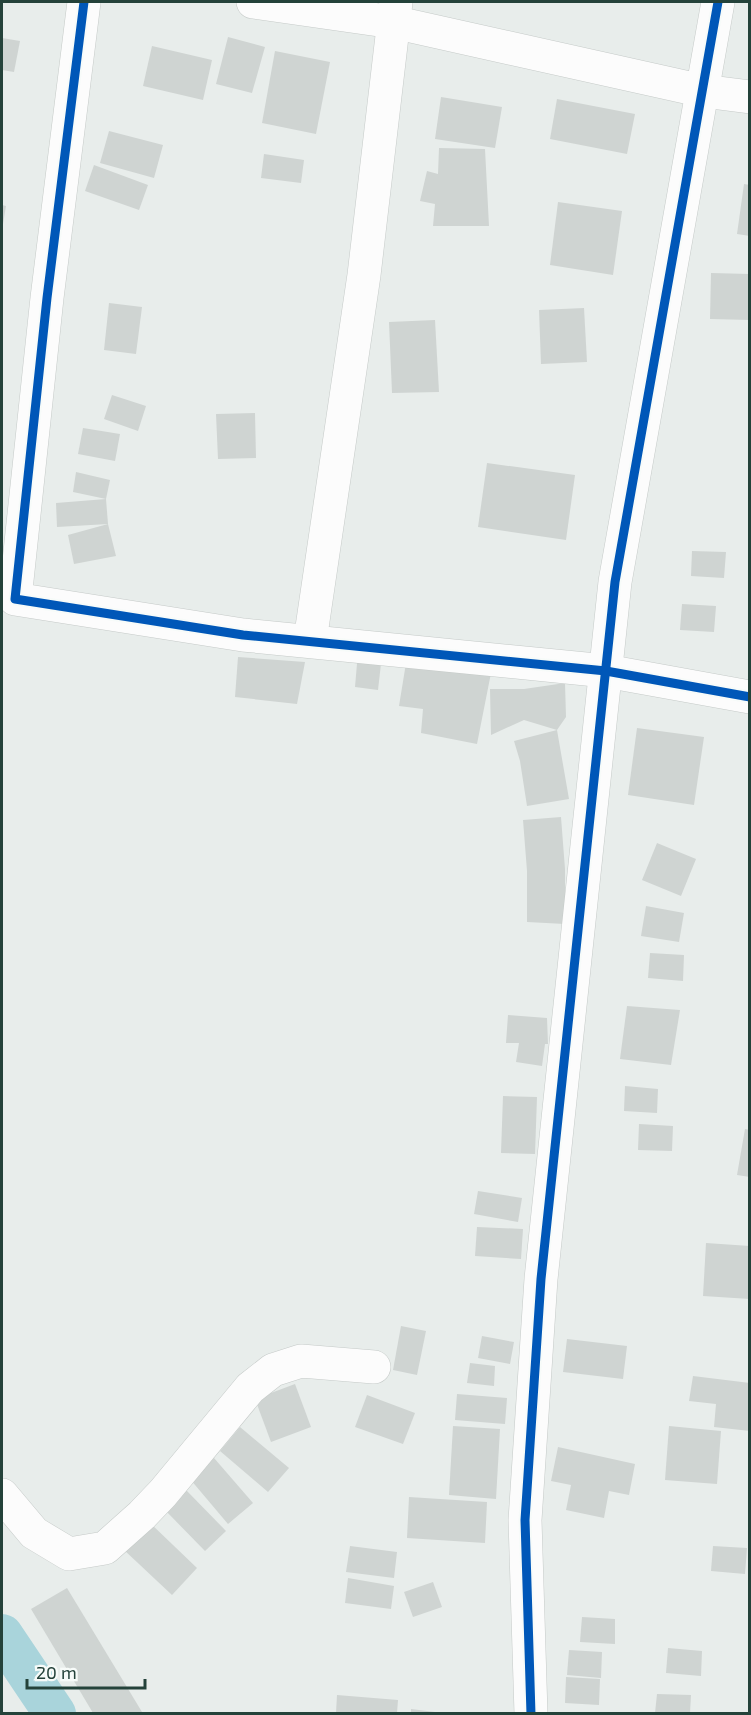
<svg xmlns="http://www.w3.org/2000/svg" width="751" height="1715" viewBox="0 0 751 1715" font-family="'Exo 2',sans-serif">
<style>
.lines{fill:none;stroke-linecap:round;stroke-linejoin:round}
.canal{stroke:#a9d4db;stroke-width:42}
.building{fill:#cfd4d2}
.minor-casing{stroke:#c5cac8;stroke-width:34}
.minor{stroke:#fcfcfc;stroke-width:33}
.cycleway-casing{stroke:#f7fbf9;stroke-width:13}
.cycleway{stroke:#0057b8;stroke-width:9}
</style>
<rect width="100%" height="100%" fill="#e8edeb"/>
<g class="lines">
<polyline class="canal" points="2,1635 55,1714"/>
</g>
<g class="building">
<polygon points="228,37 265,47 252,93 216,84"/>
<polygon points="2,38 20,41 14,72 2,70"/>
<polygon points="152,46 212,60 203,100 143,86"/>
<polygon points="275,51 330,62 316,134 262,123"/>
<polygon points="441,97 502,107 495,148 435,139"/>
<polygon points="557,99 635,114 627,154 550,139"/>
<polygon points="109,131 163,145 154,178 100,163"/>
<polygon points="439,148 485,149 489,226 433,226 435,204 420,201 427,171 438,174"/>
<polygon points="264,154 304,160 301,183 261,178"/>
<polygon points="94,165 148,185 139,210 85,191"/>
<polygon points="744,184 750,185 750,236 737,234"/>
<polygon points="558,202 622,211 613,275 550,265"/>
<polygon points="2,205 6,206 3,224 2,224"/>
<polygon points="711,273 750,274 750,320 710,319"/>
<polygon points="109,303 142,307 136,354 104,350"/>
<polygon points="584,308 587,362 541,364 539,310"/>
<polygon points="435,320 439,392 392,393 389,322"/>
<polygon points="112,395 146,406 138,431 104,419"/>
<polygon points="255,413 256,458 218,459 216,414"/>
<polygon points="83,428 120,434 115,461 78,454"/>
<polygon points="487,463 575,475 566,540 478,527"/>
<polygon points="76,472 110,480 106,499 73,492"/>
<polygon points="106,499 108,524 57,527 56,503"/>
<polygon points="108,524 116,556 74,564 68,535"/>
<polygon points="692,551 726,552 724,578 691,576"/>
<polygon points="682,604 716,606 714,632 680,630"/>
<polygon points="358,652 382,655 378,690 355,687"/>
<polygon points="238,657 305,662 297,704 235,697"/>
<polygon points="406,663 491,673 477,744 421,733 423,709 399,706"/>
<polygon points="565,683 566,717 557,730 524,720 491,735 490,689 524,689"/>
<polygon points="637,728 704,737 694,805 628,795"/>
<polygon points="557,730 569,799 527,806 520,761 514,741"/>
<polygon points="561,817 565,869 565,924 527,922 527,871 523,820"/>
<polygon points="657,843 696,859 681,896 642,880"/>
<polygon points="646,906 684,913 679,942 641,936"/>
<polygon points="650,953 684,955 683,981 648,978"/>
<polygon points="627,1006 680,1010 671,1065 620,1059"/>
<polygon points="508,1015 547,1018 548,1044 545,1044 542,1066 516,1062 519,1043 506,1043"/>
<polygon points="625,1086 658,1089 657,1113 624,1111"/>
<polygon points="503,1096 537,1097 535,1154 501,1153"/>
<polygon points="639,1124 673,1126 672,1151 638,1150"/>
<polygon points="745,1129 750,1130 750,1177 737,1175"/>
<polygon points="478,1191 522,1198 518,1222 474,1214"/>
<polygon points="477,1227 523,1229 521,1259 475,1256"/>
<polygon points="706,1243 750,1246 750,1299 703,1296"/>
<polygon points="401,1326 426,1331 417,1375 393,1370"/>
<polygon points="482,1336 514,1342 510,1364 478,1358"/>
<polygon points="567,1339 627,1346 623,1379 563,1372"/>
<polygon points="470,1363 495,1366 494,1386 467,1383"/>
<polygon points="693,1376 750,1383 750,1431 714,1427 716,1404 689,1401"/>
<polygon points="295,1384 311,1427 271,1442 255,1399"/>
<polygon points="457,1394 507,1398 505,1424 455,1420"/>
<polygon points="367,1395 415,1413 403,1444 355,1427"/>
<polygon points="453,1426 500,1429 496,1499 449,1495"/>
<polygon points="669,1426 721,1431 717,1484 665,1480"/>
<polygon points="240,1427 289,1468 268,1492 220,1451"/>
<polygon points="558,1447 635,1464 629,1495 609,1491 604,1518 566,1510 571,1485 551,1481"/>
<polygon points="214,1458 253,1503 228,1524 190,1479"/>
<polygon points="186,1490 226,1531 205,1551 165,1510"/>
<polygon points="409,1497 487,1502 485,1543 407,1538"/>
<polygon points="149,1522 197,1568 172,1595 123,1549"/>
<polygon points="350,1546 397,1552 394,1578 346,1572"/>
<polygon points="713,1546 747,1548 745,1574 711,1571"/>
<polygon points="348,1578 394,1586 391,1609 345,1603"/>
<polygon points="433,1582 442,1607 413,1617 404,1592"/>
<polygon points="67,1588 142,1712 139,1713 93,1713 31,1609"/>
<polygon points="582,1617 615,1619 615,1644 580,1642"/>
<polygon points="668,1648 702,1651 701,1676 666,1673"/>
<polygon points="569,1650 602,1652 601,1678 567,1675"/>
<polygon points="566,1677 600,1679 599,1705 565,1703"/>
<polygon points="657,1694 691,1695 690,1713 655,1713"/>
<polygon points="337,1695 398,1700 397,1713 336,1713"/>
<polygon points="411,1709 435,1712 435,1713 411,1713"/>
</g>
<g class="lines">
<g class="minor-casing">
<g id="minor">
<polyline points="84,2 47,298 15,599 243,635 606,671 750,697"/>
<polyline points="253,2 393,22 703,91 750,97"/>
<polyline points="310,641 364,275 396,2"/>
<polyline points="2,1495 34,1533 69,1554 105,1548 142,1515 163,1493 250,1388 273,1370 301,1361 374,1367"/>
<polyline points="531,1714 525,1520 541,1279 615,582 718,2"/>
</g>
</g>
<use href="#minor" class="minor"/>
<g class="cycleway-casing">
<g id="cycleway">
<polyline points="84,2 47,298 15,599 243,635 606,671 750,697"/>
<polyline points="531,1714 525,1520 541,1279 615,582 718,2"/>
</g>
</g>
<use href="#cycleway" class="cycleway"/>
</g>
<rect width="751" height="1715" fill="none" stroke="#24423a" stroke-width="6"/>
<path d="M27 1679v9h118v-9" fill="none" stroke="#24423a" stroke-width="3"/>
<text x="36" y="1679" font-size="18" fill="#24423a" stroke="#f7fbf9" stroke-width="4.5" paint-order="stroke">20 m</text>
</svg>
